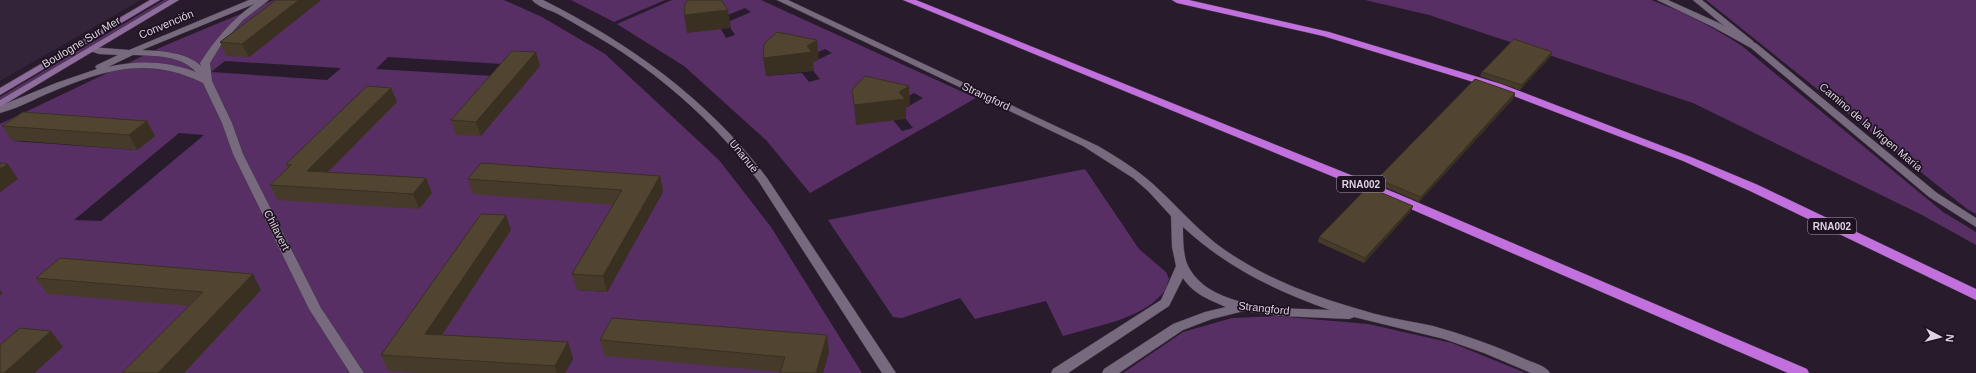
<svg xmlns="http://www.w3.org/2000/svg" width="1976" height="373" viewBox="0 0 1976 373" font-family="Arial,sans-serif">
<style>
.built{fill:#332439}
.green{fill:#582f65;fill-rule:evenodd}
.lines{fill:none;stroke-linecap:round;stroke-linejoin:round}
.minor-casing{stroke:#413745;stroke-width:1}
.tertiary-casing{stroke:#413745;stroke-width:1}
.secondary-casing{stroke:#413745;stroke-width:1}
.motorway-casing{stroke:#413745;stroke-width:1}
.minor{fill:#786a7e;fill-rule:evenodd}
.tertiary{fill:#786a7e;fill-rule:evenodd}
.secondary{fill:#8e6c9b;fill-rule:evenodd}
.motorway{fill:#c270de;fill-rule:evenodd}
.wall{fill:#463b2a}
.shaded-wall{fill:#393022}
.building{fill:#514531;stroke:#393022}
.labels{text-anchor:middle;dominant-baseline:central;stroke-width:3.5;stroke-linejoin:round;paint-order:stroke}
.shield{fill:#1e1222;stroke:#a39aa6;stroke-width:1}
.shield-label{font-size:10px;font-weight:bold;fill:#dcd4df}
.street-label{font-size:11px;fill:#dcd4df;stroke:#1e1222}
</style>
<rect width="100%" height="100%" fill="#281b2c"/>
<polygon class="built" points="0,0 141,0 0,81"/>
<g class="green">
<polygon points="164,0 169,0 0,100 0,97"/>
<path d="M274 0H299L249 57 321 0H504L542 17 605 54 719 160 771 227 862 373H823L829 351 788 373H565L573 359 419 373H34L62 347 0 372V295L2 293H0V192L17 179 0 178V124L166 45ZM388 57 503 64 493 76 376 69ZM225 61 340 68V69L327 80 211 72ZM179 133 204 135 101 221 74 220ZM155 136 137 150 12 141ZM663 192 607 292 577 290V289Z"/>
<polygon points="571,0 665,0 614,22"/>
<path d="M672 0H761L976 98 810 193 766 140 684 66 617 24ZM745 8 751 12 730 21 728 24 735 35 726 38 721 29 728 15ZM825 49 832 53 811 63 810 67 820 79 809 82 802 73 766 76ZM914 93 923 98 902 110V114L913 128 902 131 893 120 898 102Z"/>
<path d="M1365 0H1651C1684 12 1713 27 1742 46L1943 212 1976 232V245L1922 215 1693 103 1429 15Z"/>
<polygon points="1706,0 1976,0 1976,214 1967,209"/>
<path d="M1085 169 1139 249 1166 272 1169 279C1167 283 1166 290 1163 293 1140 320 1095 326 1063 336L1046 301 975 319 960 298 902 318 893 317 828 220Z"/>
<polygon points="1276,316 1368,324 1452,343 1526,373 1123,373 1183,332 1232,318"/>
</g>
<g class="lines">
<g class="minor-casing">
<g id="minor">
<path d="M249 0H269L243 20 221 45 210 63 212 81 232 123 243 154 321 308 364 373H350L309 309 233 154 222 123 203 83C145 54 98 72 42 96 29 102 15 109 0 113V106L56 83 97 69 95 67 97 65 118 55 99 54 90 51V47L129 50ZM254 4C231 20 215 40 200 63L201 66C187 52 161 51 142 50ZM133 55C154 56 181 55 196 72 167 61 138 60 108 67Z"/>
<path d="M532 0H543C629 43 709 100 767 178L896 373H882L759 182C719 127 668 81 611 45 593 34 576 24 558 14 550 10 538 7 532 0Z"/>
<polygon points="1693,0 1702,0 1753,41 1753,45 1747,45"/>
</g>
</g>
<g class="tertiary-casing">
<g id="tertiary">
<path d="M777 0H788L1098 146C1117 157 1136 169 1153 184 1174 203 1192 224 1214 242 1258 276 1312 296 1365 311 1387 318 1410 321 1433 326 1465 335 1496 346 1527 360 1534 363 1546 366 1550 373H1531L1484 353 1444 339 1354 317 1349 319 1281 316 1244 311 1212 319 1183 330 1119 373H1102L1104 369 1173 324 1205 312 1226 307C1210 300 1193 294 1183 278L1169 306 1068 373H1051L1053 369 1161 300 1176 266 1172 247 1171 216 1148 191 1133 178 1083 146ZM1183 227C1226 267 1276 291 1330 310 1288 308 1211 311 1188 266 1183 255 1183 240 1183 227Z"/>
<polygon points="1657,0 1668,0 1719,23 1757,44 1937,193 1976,218 1976,227 1929,197 1751,48 1713,27"/>
</g>
</g>
<g class="secondary-casing">
<g id="secondary">
<polygon points="150,0 160,0 0,95 0,88"/>
<polygon points="169,0 179,0 0,107 0,100"/>
</g>
</g>
<g class="motorway-casing">
<g id="motorway">
<polygon points="903,0 916,0 1398,194 1807,369 1809,373 1788,373 1390,200"/>
<polygon points="1172,0 1189,0 1329,32 1501,84 1691,157 1758,185 1976,289 1976,300 1750,191 1683,161 1493,88 1323,36 1177,3"/>
</g>
</g>
<use href="#minor" class="minor"/>
<use href="#tertiary" class="tertiary"/>
<use href="#secondary" class="secondary"/>
<use href="#motorway" class="motorway"/>
</g>
<g class="wall">
<polygon points="276,0 321,0 249,57 226,56 220,42"/>
<polygon points="536,52 540,66 481,136 456,135 451,120"/>
<polygon points="1551,56 1520,90 1480,76 1482,72"/>
<polygon points="391,88 397,102 328,172 426,178 432,193 419,209 277,200 270,185 287,168 286,164"/>
<polygon points="1515,93 1514,98 1419,202 1376,183 1377,179"/>
<polygon points="147,121 155,136 137,150 11,140 2,126"/>
<polygon points="660,176 663,191 607,292 577,290 572,274 614,205 473,194 468,179"/>
<polygon points="1413,206 1411,211 1364,263 1318,242 1319,237"/>
<polygon points="506,215 511,230 442,335 568,342 573,358 565,373 419,373 388,371 381,355"/>
<polygon points="36,278 261,290 184,373 122,373 189,306 47,294"/>
<polygon points="600,340 829,351 780,372 605,356"/>
</g>
<g class="shaded-wall">
<polygon points="299,0 321,0 249,57 242,44"/>
<polygon points="728,10 731,28 687,33 684,15"/>
<polygon points="817,40 819,59 813,62 814,71 766,76 763,58 807,46"/>
<polygon points="536,52 540,66 481,136 476,122"/>
<polygon points="1552,52 1551,56 1520,90 1522,85"/>
<polygon points="909,86 910,105 906,108 906,119 856,125 854,105 899,92"/>
<polygon points="391,88 397,102 314,186 307,171"/>
<polygon points="1515,93 1514,98 1419,202 1421,197"/>
<polygon points="147,121 155,136 137,150 129,135"/>
<polygon points="8,164 18,179 0,192 0,169"/>
<polygon points="660,176 663,191 607,292 603,276"/>
<polygon points="426,178 432,193 419,209 413,194"/>
<polygon points="1413,206 1411,211 1364,263 1365,258"/>
<polygon points="506,215 511,230 432,350 425,334"/>
<polygon points="253,274 261,290 184,373 158,373"/>
<polygon points="0,290 2,293 0,295"/>
<polygon points="51,331 63,347 34,373 4,373"/>
<polygon points="827,335 829,351 823,373 816,373"/>
<polygon points="568,342 573,358 565,373 557,373 555,366"/>
</g>
<g class="building">
<polygon points="276,0 299,0 242,44 220,42"/>
<polygon points="689,0 721,0 728,10 684,15 685,3"/>
<polygon points="777,32 817,40 807,46 812,52 763,58 764,44"/>
<polygon points="1514,39 1552,52 1522,85 1482,72"/>
<polygon points="512,51 536,52 476,122 451,120"/>
<polygon points="865,76 909,86 899,92 905,99 854,105 852,90"/>
<polygon points="1475,79 1515,93 1421,197 1377,179"/>
<polygon points="367,86 391,88 307,171 426,178 413,194 270,185 291,165 286,164"/>
<polygon points="23,112 147,121 129,135 2,126"/>
<polygon points="0,163 8,164 0,169"/>
<polygon points="481,163 660,176 603,276 572,274 622,190 468,179"/>
<polygon points="1368,187 1413,206 1365,258 1319,237"/>
<polygon points="481,214 506,215 425,334 568,342 555,366 381,355"/>
<polygon points="60,258 253,274 158,373 122,373 203,292 36,278"/>
<polygon points="612,318 827,335 816,373 780,373 785,357 600,340"/>
<polygon points="20,328 51,331 4,373 0,373 0,345"/>
</g>
<g class="labels">
<g class="shield">
<rect x="1337" y="176" width="48" height="16" rx="3"/>
<rect x="1808" y="218" width="48" height="16" rx="3"/>
</g>
<g class="shield-label">
<text x="1361" y="184">RNA002</text>
<text x="1832" y="226">RNA002</text>
</g>
<g class="street-label">
<text transform="translate(166 24) rotate(-23)">Convención</text>
<text transform="translate(81 42) rotate(-31)">Boulogne Sur Mer</text>
<text transform="translate(986 96) rotate(25)">Strangford</text>
<text transform="translate(1871 127) rotate(40)">Camino de la Virgen María</text>
<text transform="translate(744 156) rotate(51)">Unanué</text>
<text transform="translate(277 230) rotate(63)">Chilavert</text>
<text transform="translate(1264 308) rotate(6)">Strangford</text>
</g>
</g>
<g transform="translate(1940 337) rotate(97)" stroke="#1e1222" stroke-width="3" paint-order="stroke">
<path d="M0-3L7 15L0 10L-7 15Z" fill="#dcd4df"/>
<text y="-6" font-size="11" font-weight="bold" text-anchor="middle" fill="#dcd4df">N</text>
</g>
</svg>
